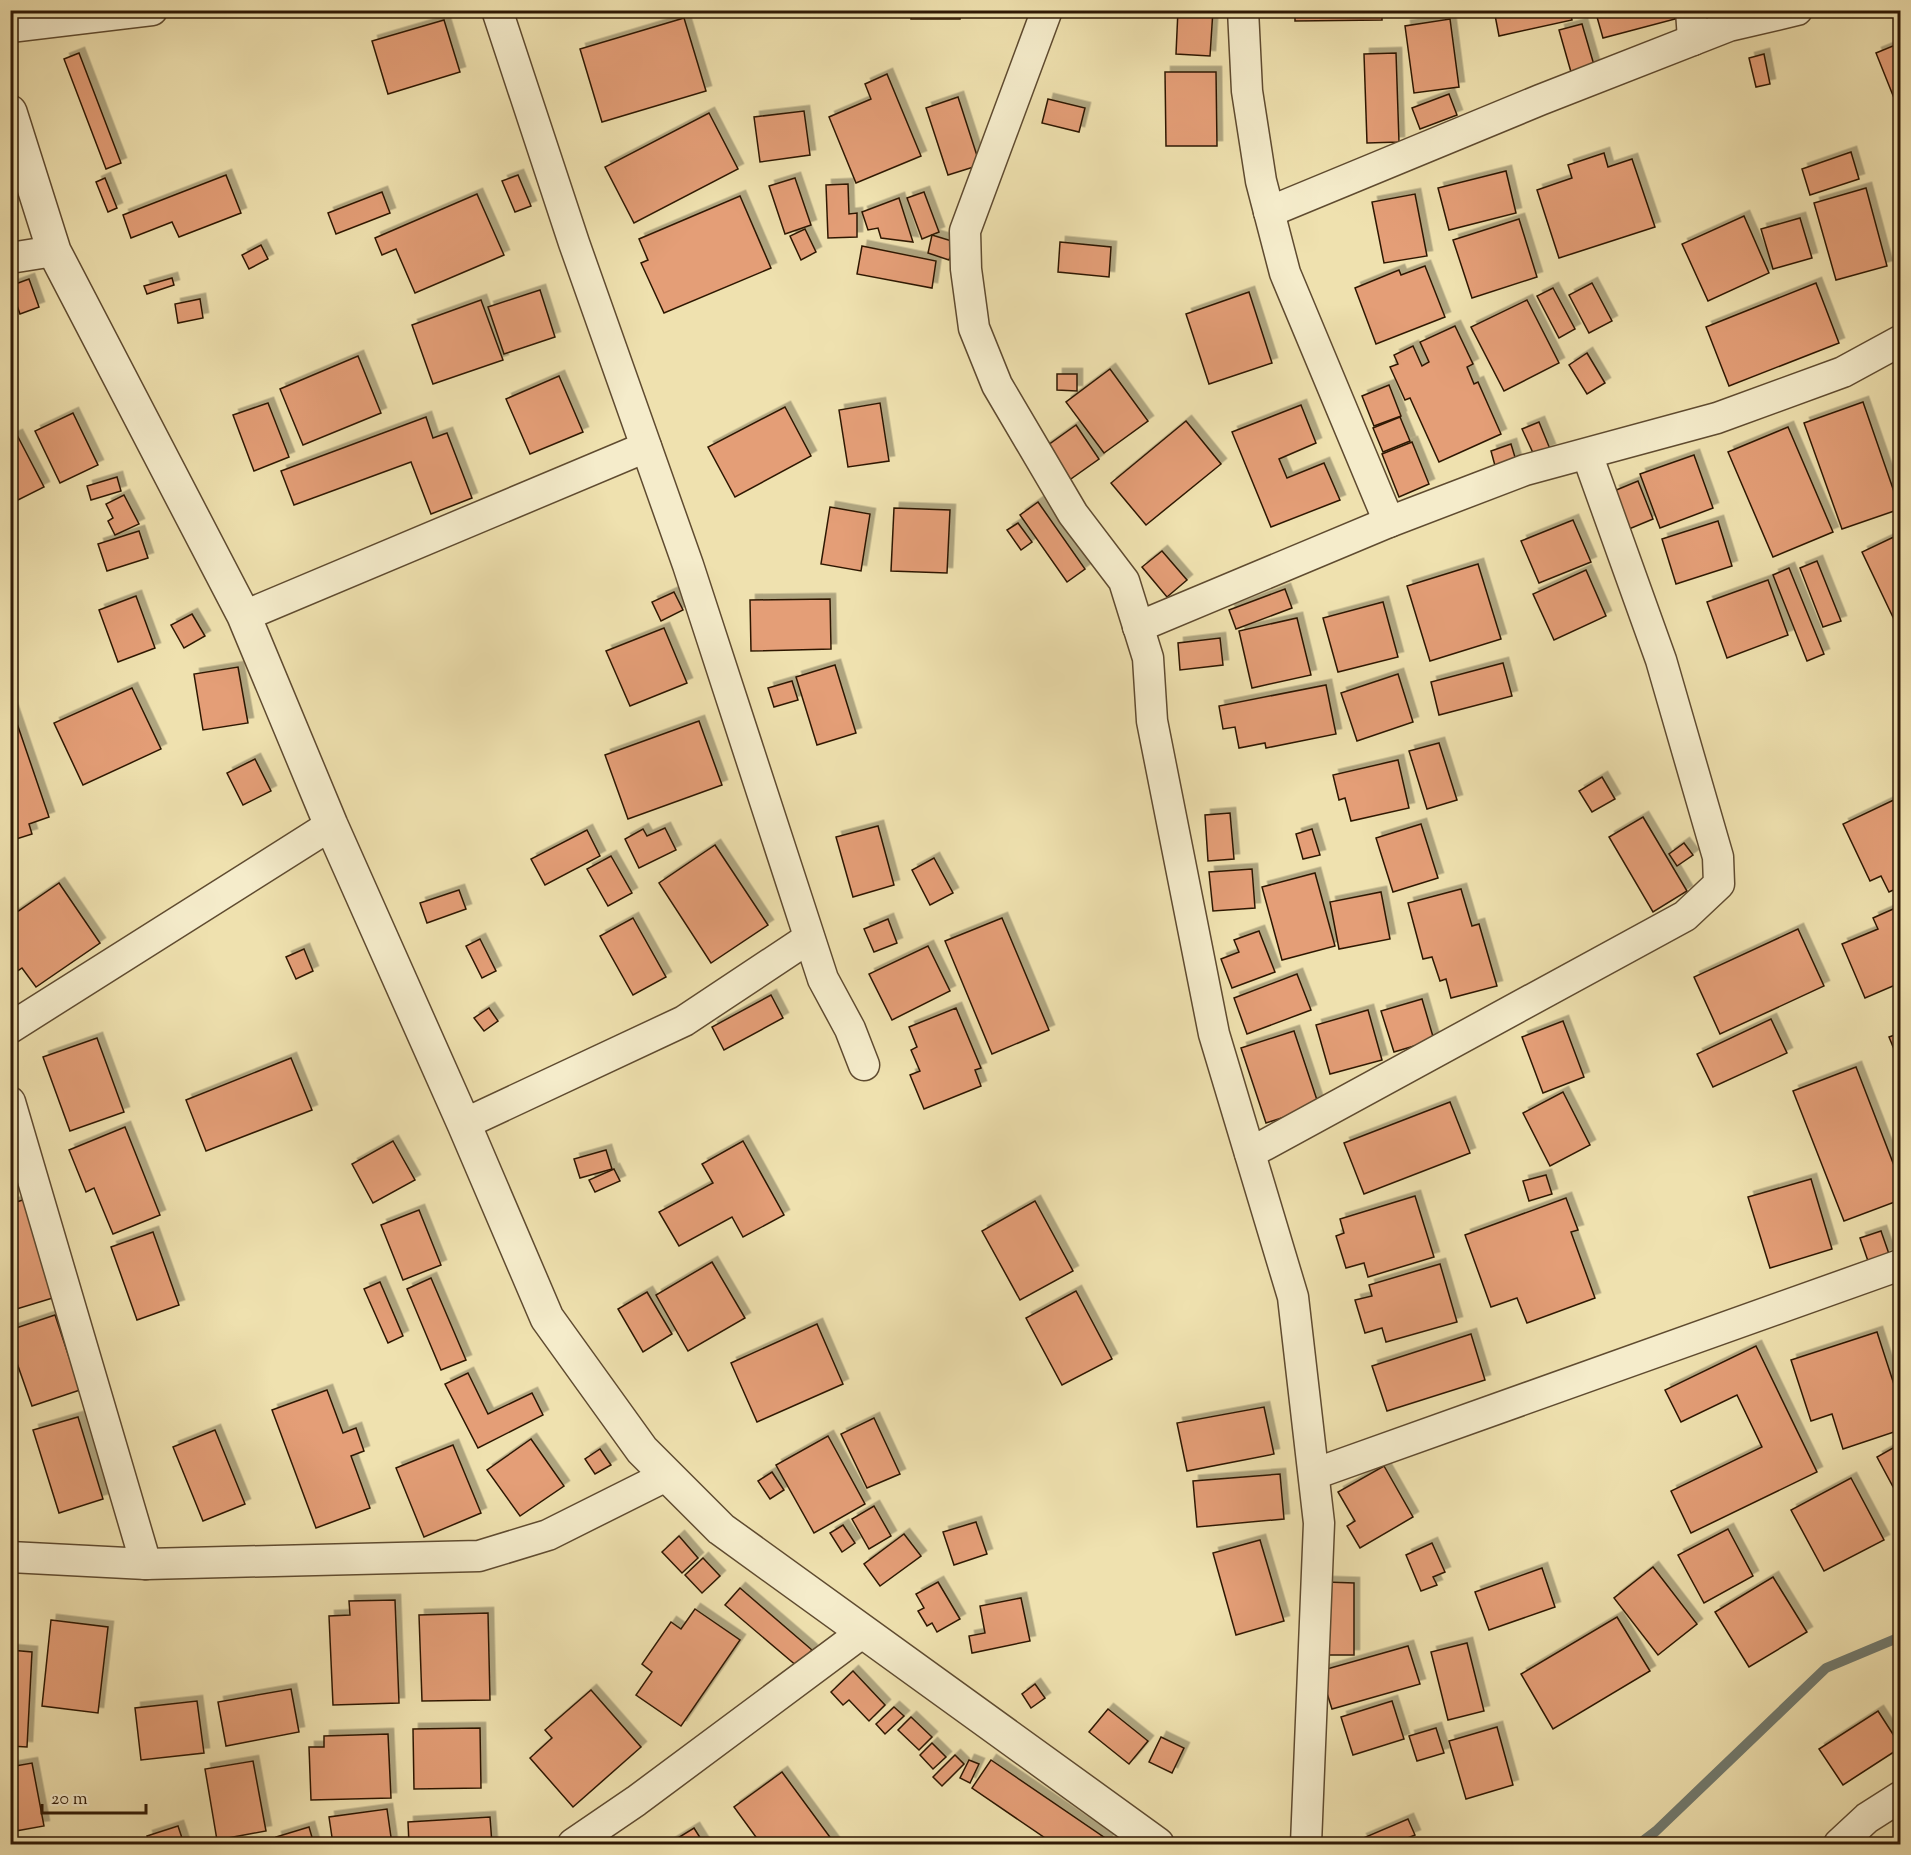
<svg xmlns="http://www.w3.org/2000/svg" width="1911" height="1855" viewBox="0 0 1911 1855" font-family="'Sorts Mill Goudy',serif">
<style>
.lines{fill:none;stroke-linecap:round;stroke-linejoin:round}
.stream{stroke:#717a6f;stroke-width:10}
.building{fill:#e49e77;stroke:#2f1905;stroke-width:1.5;filter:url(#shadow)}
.minor-casing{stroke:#5f4b30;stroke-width:33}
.tertiary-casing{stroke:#5f4b30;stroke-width:36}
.minor{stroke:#f5eccb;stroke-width:30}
.tertiary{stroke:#f5eccb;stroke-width:33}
</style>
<defs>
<filter id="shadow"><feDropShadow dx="5.5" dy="-5.5" stdDeviation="0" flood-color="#0004"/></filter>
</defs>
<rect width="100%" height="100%" fill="#efe1af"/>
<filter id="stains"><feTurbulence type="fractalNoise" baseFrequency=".00333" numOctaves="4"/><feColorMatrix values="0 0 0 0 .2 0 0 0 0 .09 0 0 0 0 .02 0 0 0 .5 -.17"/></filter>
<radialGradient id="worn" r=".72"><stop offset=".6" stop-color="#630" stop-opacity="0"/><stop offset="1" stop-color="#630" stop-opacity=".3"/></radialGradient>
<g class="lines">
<polyline class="stream" points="1639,1844 1656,1831 1826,1668 1900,1637"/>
</g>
<g class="building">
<rect x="911" y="10" width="49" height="9"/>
<polygon points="1178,10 1213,10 1210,56 1176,54"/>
<polygon points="1295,10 1382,10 1382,20 1295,21"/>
<polygon points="1494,10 1570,10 1572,20 1499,36"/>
<polygon points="1595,10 1672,10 1675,19 1603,38"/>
<polygon points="684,18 706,91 602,122 580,49"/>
<polygon points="1450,19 1459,87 1414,93 1405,26"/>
<polygon points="444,20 460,72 388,94 372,41"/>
<polygon points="1582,24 1594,65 1571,72 1559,30"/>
<polygon points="1900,43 1900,113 1876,53"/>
<polygon points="79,53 121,163 106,169 64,59"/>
<polygon points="1396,53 1399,142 1367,143 1364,54"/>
<polygon points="1764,54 1770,84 1756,87 1749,58"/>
<polygon points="1165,72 1216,72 1217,146 1166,146"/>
<polygon points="887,74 921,156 856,183 829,117 871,99 865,84"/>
<polygon points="1449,94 1457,115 1420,129 1412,108"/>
<polygon points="958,97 980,165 948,175 926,108"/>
<polygon points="1048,99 1085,108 1079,132 1042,123"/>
<polygon points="804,111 810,155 760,162 754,117"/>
<polygon points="709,113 738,169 634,223 605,167"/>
<polygon points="1851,152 1859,179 1810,195 1802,169"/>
<polygon points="1604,153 1608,167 1632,159 1655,227 1559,258 1537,190 1572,178 1568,165"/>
<polygon points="1506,171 1516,213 1449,230 1438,188"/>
<polygon points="226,175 241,213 179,237 172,222 131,238 123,215"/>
<polygon points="518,175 531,206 515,212 502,181"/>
<polygon points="105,178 117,208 108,212 96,182"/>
<polygon points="795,178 811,225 785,234 769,186"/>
<polygon points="848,184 849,214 857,213 857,237 828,238 826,185"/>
<polygon points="1866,188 1887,266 1836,280 1814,203"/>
<polygon points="382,192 390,213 336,234 328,213"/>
<polygon points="924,192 939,232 922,239 907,198"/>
<polygon points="477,194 504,255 415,293 396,249 382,255 375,238"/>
<polygon points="1415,194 1427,256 1384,263 1372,202"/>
<polygon points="740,196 771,268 664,313 641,263 648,260 639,239"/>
<polygon points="899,198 913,242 881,238 878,228 868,230 862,212"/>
<polygon points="1744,216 1769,273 1708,301 1682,244"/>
<polygon points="1800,218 1812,258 1773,269 1761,229"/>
<polygon points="1519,219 1537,277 1472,298 1453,240"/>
<polygon points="805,229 816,252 801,260 790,236"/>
<polygon points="932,235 955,242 949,260 928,253"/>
<polygon points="1060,242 1111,247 1109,277 1058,272"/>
<polygon points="261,245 268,259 249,269 242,255"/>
<polygon points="862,246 936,261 932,288 857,274"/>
<polygon points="1425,266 1445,317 1376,344 1355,288 1399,270 1401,275"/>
<polygon points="172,278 174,285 147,294 144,286"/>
<polygon points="29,279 39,307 20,314 10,286"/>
<polygon points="1592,283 1612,321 1589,333 1569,295"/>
<polygon points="1816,283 1839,343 1729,386 1706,327"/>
<polygon points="1553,288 1575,329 1559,338 1537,296"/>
<polygon points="540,290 555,337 504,354 488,307"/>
<polygon points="1249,292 1272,363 1209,384 1186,314"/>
<polygon points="200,299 203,318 178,323 175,304"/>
<polygon points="481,300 503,360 433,384 412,325"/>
<polygon points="1527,300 1559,363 1504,391 1471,327"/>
<polygon points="1455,326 1473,364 1467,367 1474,384 1478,382 1501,434 1439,462 1410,398 1405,400 1390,367 1398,364 1394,355 1413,346 1422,366 1429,362 1420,342"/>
<polygon points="1587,353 1605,383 1587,394 1569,365"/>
<polygon points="358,356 381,413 303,445 280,389"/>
<polygon points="1110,369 1148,421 1104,453 1066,402"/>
<polygon points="1057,374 1077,374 1077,391 1057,390"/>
<polygon points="559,376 583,432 530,454 506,399"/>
<polygon points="1389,385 1401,416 1374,426 1362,396"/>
<polygon points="1863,402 1900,509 1842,529 1804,423"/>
<polygon points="268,403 289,457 254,471 233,415"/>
<polygon points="880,403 889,461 848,467 839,410"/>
<polygon points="1301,405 1316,443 1279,459 1287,478 1324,463 1340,500 1271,527 1232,432"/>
<polygon points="785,407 811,456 735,497 708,447"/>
<polygon points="73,413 98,465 60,483 35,431"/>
<polygon points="426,417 433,438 447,433 472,498 431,514 411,462 294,505 281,471"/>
<polygon points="1400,417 1410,441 1383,452 1373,428"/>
<polygon points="1186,421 1221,464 1146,525 1111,483"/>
<polygon points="1539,422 1550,449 1534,455 1522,429"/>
<polygon points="1076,425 1099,459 1068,481 1044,448"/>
<polygon points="1788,427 1833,532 1773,557 1728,452"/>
<polygon points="17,435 44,487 10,504 10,438"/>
<polygon points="1412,442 1429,484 1399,497 1382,454"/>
<polygon points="1511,444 1518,467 1497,473 1491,451"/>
<polygon points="1694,455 1713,508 1660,528 1640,474"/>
<polygon points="117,477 121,491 91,500 87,486"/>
<polygon points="1638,481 1653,519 1629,529 1614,491"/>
<polygon points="124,495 139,524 115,535 108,521 113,518 106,504"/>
<polygon points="1038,502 1085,569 1067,582 1020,515"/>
<polygon points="830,507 870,514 861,571 821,564"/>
<polygon points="894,508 950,510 947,573 891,571"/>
<polygon points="1573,520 1591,562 1539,583 1521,541"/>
<polygon points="1718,521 1732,566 1676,584 1662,539"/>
<polygon points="1018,523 1032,542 1021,550 1007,530"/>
<polygon points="139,531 148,558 107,571 98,544"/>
<polygon points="1900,534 1900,632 1862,552"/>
<polygon points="1162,551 1187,580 1167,597 1142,567"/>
<polygon points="1817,561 1841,621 1823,627 1800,568"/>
<polygon points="1478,564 1501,639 1430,661 1407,586"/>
<polygon points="1789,568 1824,654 1807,661 1773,575"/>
<polygon points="1586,570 1606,616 1554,640 1533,594"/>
<polygon points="1768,580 1788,635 1727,658 1707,602"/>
<polygon points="1285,589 1292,608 1236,629 1229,610"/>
<polygon points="674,592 683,610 661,621 652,602"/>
<polygon points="136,596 155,648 118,662 99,610"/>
<polygon points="830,599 831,649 751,651 750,600"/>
<polygon points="1383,602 1398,657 1338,672 1323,618"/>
<polygon points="192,614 205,636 184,648 171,625"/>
<polygon points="1297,618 1311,675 1252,688 1239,631"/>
<polygon points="664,628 687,683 630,706 606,651"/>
<polygon points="1220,638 1223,665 1180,670 1178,643"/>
<polygon points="1503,663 1512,696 1439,715 1431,682"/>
<polygon points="835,665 856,733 817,745 796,677"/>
<polygon points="238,667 248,723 203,730 194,674"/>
<polygon points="1398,674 1413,722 1357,741 1341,693"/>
<polygon points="792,681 798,700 774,707 768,688"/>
<polygon points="1326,685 1336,734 1266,748 1265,743 1239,748 1235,727 1223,729 1219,706"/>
<polygon points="132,688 161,749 83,785 54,723"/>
<polygon points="10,703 49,817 29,824 32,834 10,841"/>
<polygon points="699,721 722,785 628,819 605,755"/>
<polygon points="1439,743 1457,800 1427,809 1409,751"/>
<polygon points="255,759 271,791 243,805 227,773"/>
<polygon points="1398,760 1409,808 1351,821 1345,798 1339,800 1333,775"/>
<polygon points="1602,777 1615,799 1592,812 1579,791"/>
<polygon points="1900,797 1900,887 1889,892 1881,876 1870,881 1843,824"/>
<polygon points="1230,813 1234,859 1208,861 1205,815"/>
<polygon points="1643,817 1687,891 1653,912 1609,837"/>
<polygon points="1421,824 1438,878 1393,892 1376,838"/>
<polygon points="878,826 894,885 853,897 836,837"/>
<polygon points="665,828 676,850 639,868 625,839 643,829 647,836"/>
<polygon points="1312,829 1320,855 1303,859 1296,834"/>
<polygon points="587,830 600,856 545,885 531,859"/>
<polygon points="1684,843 1693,855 1677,866 1669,854"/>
<polygon points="715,845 768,925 711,963 659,883"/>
<polygon points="611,856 632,893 608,906 587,869"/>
<polygon points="934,858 953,893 930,905 912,870"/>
<polygon points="1252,869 1255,908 1213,911 1209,872"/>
<polygon points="1315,873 1335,946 1282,960 1262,887"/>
<polygon points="59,883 100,943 36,987 22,968 10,976 10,917"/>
<polygon points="1461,889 1472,926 1479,924 1497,986 1451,998 1446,979 1440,981 1432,957 1423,959 1408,903"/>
<polygon points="459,890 466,909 427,923 420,903"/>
<polygon points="1381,892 1390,939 1339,949 1330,902"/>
<polygon points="1900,906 1900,983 1865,998 1842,944 1878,929 1873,918"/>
<polygon points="633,918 666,977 633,995 600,936"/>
<polygon points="1002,918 1049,1030 992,1054 945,941"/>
<polygon points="888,919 897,943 874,952 864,929"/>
<polygon points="1798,929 1824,986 1720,1034 1694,977"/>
<polygon points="1259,931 1275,972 1232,988 1221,959 1239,952 1234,940"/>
<polygon points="480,939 496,971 482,978 466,946"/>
<polygon points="928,946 950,991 892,1020 869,974"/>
<polygon points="304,949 313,971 296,979 286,957"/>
<polygon points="1297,974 1311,1010 1247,1034 1234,998"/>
<polygon points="771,995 783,1018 724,1050 712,1027"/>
<polygon points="1422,999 1434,1040 1394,1052 1381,1011"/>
<polygon points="489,1008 498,1021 484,1031 474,1018"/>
<polygon points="956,1008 981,1068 975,1070 981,1086 924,1109 910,1075 920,1071 911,1050 917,1047 909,1027"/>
<polygon points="1368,1010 1382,1060 1330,1074 1316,1025"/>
<polygon points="1771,1019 1787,1053 1713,1087 1697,1054"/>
<polygon points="1563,1021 1584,1077 1543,1093 1522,1037"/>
<polygon points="1294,1031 1319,1106 1266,1123 1241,1048"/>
<polygon points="1900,1033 1900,1064 1889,1037"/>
<polygon points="97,1038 124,1112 70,1131 43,1057"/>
<polygon points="291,1058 312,1110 206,1151 186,1100"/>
<polygon points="1856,1067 1900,1181 1900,1200 1844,1221 1793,1091"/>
<polygon points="1563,1092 1590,1145 1550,1166 1523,1113"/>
<polygon points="1450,1102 1470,1153 1364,1194 1344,1143"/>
<polygon points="125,1127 160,1215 113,1234 94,1188 86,1192 69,1150"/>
<polygon points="393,1141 415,1180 373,1203 352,1164"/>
<polygon points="743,1141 784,1215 743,1237 732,1217 679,1246 659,1212 713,1183 702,1164"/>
<polygon points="606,1150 612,1169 580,1178 574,1159"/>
<polygon points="614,1169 620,1181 595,1192 589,1180"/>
<polygon points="10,1170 15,1184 10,1186"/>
<polygon points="1546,1175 1552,1194 1529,1201 1523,1181"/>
<polygon points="1811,1179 1832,1249 1770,1268 1748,1197"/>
<polygon points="1415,1196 1434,1257 1368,1277 1364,1263 1346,1268 1336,1236 1344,1233 1340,1219"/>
<polygon points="1566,1198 1578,1230 1571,1232 1595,1298 1527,1323 1517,1298 1491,1307 1465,1235"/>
<polygon points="26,1199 56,1297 10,1311 10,1204"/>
<polygon points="1035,1201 1073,1271 1020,1300 982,1231"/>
<polygon points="419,1210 441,1265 403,1280 381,1225"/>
<polygon points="1881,1231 1889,1254 1868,1261 1860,1238"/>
<polygon points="153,1232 179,1305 137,1320 111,1247"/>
<polygon points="712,1262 745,1318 688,1351 656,1295"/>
<polygon points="1440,1264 1457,1322 1386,1342 1382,1328 1365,1333 1355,1300 1372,1296 1369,1285"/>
<polygon points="431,1278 466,1360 441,1370 407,1289"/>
<polygon points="380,1282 403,1336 388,1343 364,1289"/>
<polygon points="1076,1291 1112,1359 1062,1385 1026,1318"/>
<polygon points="647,1292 672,1334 643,1352 618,1309"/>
<polygon points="55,1315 80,1390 32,1406 10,1343 10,1330"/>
<polygon points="817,1324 843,1384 757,1422 731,1363"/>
<polygon points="1877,1332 1900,1403 1900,1430 1843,1449 1832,1414 1811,1421 1791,1360"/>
<polygon points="1471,1334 1485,1380 1387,1411 1372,1366"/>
<polygon points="1756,1346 1817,1472 1691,1533 1671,1491 1762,1447 1737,1395 1681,1422 1665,1390"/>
<polygon points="468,1373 488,1414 532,1393 543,1415 478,1448 445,1384"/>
<polygon points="327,1390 343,1433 356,1428 364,1451 351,1456 370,1508 316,1528 272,1410"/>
<polygon points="1264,1407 1274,1454 1187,1471 1177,1423"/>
<polygon points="78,1417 103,1499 59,1513 33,1430"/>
<polygon points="874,1418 900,1474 867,1488 841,1434"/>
<polygon points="215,1430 245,1504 203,1521 173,1447"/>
<polygon points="828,1436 865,1504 814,1533 776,1465"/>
<polygon points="531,1439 564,1486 520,1516 487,1470"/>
<polygon points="1900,1444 1900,1495 1898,1496 1877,1457"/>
<polygon points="453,1445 481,1513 424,1537 396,1468"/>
<polygon points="600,1449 611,1465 595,1474 585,1459"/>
<polygon points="1384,1466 1413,1517 1360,1548 1347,1526 1355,1521 1338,1492"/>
<polygon points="772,1472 784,1490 770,1499 758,1481"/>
<polygon points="1280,1474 1284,1519 1197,1527 1193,1481"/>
<polygon points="1851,1478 1884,1540 1824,1571 1791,1510"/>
<polygon points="874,1506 891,1536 869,1549 852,1519"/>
<polygon points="976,1522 987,1554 954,1565 943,1532"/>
<polygon points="843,1525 855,1543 842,1552 830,1533"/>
<polygon points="1728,1529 1753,1576 1704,1603 1678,1555"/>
<polygon points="904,1534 921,1556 880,1586 864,1564"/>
<polygon points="679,1536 698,1558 682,1573 662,1552"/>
<polygon points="1260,1540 1284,1621 1236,1635 1213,1553"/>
<polygon points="1432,1543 1445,1572 1433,1577 1437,1585 1421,1591 1406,1555"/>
<polygon points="703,1558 720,1576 702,1593 685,1575"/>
<polygon points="1653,1567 1697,1624 1658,1655 1614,1598"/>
<polygon points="1542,1568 1555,1607 1489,1630 1475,1592"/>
<polygon points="1773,1577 1807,1632 1749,1667 1715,1612"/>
<polygon points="938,1582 960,1619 937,1632 932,1623 927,1626 918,1611 924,1608 916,1594"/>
<polygon points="1326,1582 1354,1583 1354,1655 1325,1655"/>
<polygon points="740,1588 812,1650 798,1667 725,1605"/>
<polygon points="1021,1598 1030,1641 972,1653 969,1636 985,1633 980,1606"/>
<polygon points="395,1600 399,1703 333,1705 329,1616 350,1615 349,1601"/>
<polygon points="695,1609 740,1640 681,1726 636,1695 652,1672 642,1664 671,1622 681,1629"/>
<polygon points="488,1613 490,1700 422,1701 419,1615"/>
<polygon points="1617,1617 1650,1671 1553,1729 1521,1674"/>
<polygon points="51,1620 108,1627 98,1713 42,1706"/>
<polygon points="1467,1643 1484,1711 1448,1720 1431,1652"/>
<polygon points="1408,1646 1420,1684 1332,1709 1320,1671"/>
<polygon points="10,1650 32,1652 27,1747 10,1746"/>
<polygon points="853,1671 885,1705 869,1721 849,1700 843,1705 831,1692"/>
<polygon points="1035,1684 1045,1698 1031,1708 1022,1694"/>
<polygon points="291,1689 299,1732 226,1746 218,1702"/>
<polygon points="591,1690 641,1747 573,1807 530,1758 552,1738 545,1730"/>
<polygon points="197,1701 204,1753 141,1760 135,1708"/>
<polygon points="1392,1701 1404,1739 1353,1755 1341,1717"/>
<polygon points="894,1707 904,1716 885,1734 876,1724"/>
<polygon points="1108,1709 1148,1741 1129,1764 1089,1732"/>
<polygon points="1878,1711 1900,1745 1900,1748 1843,1785 1819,1749"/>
<polygon points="911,1717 932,1737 919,1750 898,1730"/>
<polygon points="1497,1727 1513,1785 1466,1799 1449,1741"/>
<polygon points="480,1728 481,1788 414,1789 413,1729"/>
<polygon points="1436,1728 1444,1753 1417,1761 1409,1736"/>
<polygon points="388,1734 391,1798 311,1800 309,1747 324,1747 324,1736"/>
<polygon points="1161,1737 1184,1748 1172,1773 1149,1762"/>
<polygon points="932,1743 946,1757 933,1769 920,1755"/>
<polygon points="955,1755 964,1764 942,1786 933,1777"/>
<polygon points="969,1760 979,1764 970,1783 960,1778"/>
<polygon points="991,1760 1108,1840 1105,1844 1041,1844 1045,1838 972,1788"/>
<polygon points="253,1761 266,1831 217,1840 205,1769"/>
<polygon points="32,1763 44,1826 10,1832 10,1767"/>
<polygon points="782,1772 835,1844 761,1844 734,1807"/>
<polygon points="387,1809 392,1844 333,1844 329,1817"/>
<polygon points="490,1817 492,1844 409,1844 408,1822"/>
<polygon points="1408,1819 1415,1835 1393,1844 1364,1844 1361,1839"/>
<polygon points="178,1826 184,1844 150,1844 147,1836"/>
<polygon points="309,1827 314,1844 278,1844 276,1837"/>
<polygon points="694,1828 704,1844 668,1844"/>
</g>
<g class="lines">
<g class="minor-casing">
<g id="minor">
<polyline points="497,10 574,243 688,565 823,979 850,1029 864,1065"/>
<polyline points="1047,10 965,231 966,269 974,328 997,385 1073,514 1124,581 1148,658 1152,721 1214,1034 1293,1297 1319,1523 1306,1844"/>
<polyline points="1243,10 1247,91 1261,181 1285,273 1389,522"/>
<polyline points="1691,10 1693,40"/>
<polyline points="10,27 152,10"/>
<polyline points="1269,212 1540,100 1729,26 1797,10"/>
<polyline points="10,258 54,251"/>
<polyline points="244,616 646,447"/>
<polyline points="1138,627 1389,522 1525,470 1717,418 1843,372 1900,341"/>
<polyline points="10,1028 331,825"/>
<polyline points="10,1102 146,1564"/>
<polyline points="464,1124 684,1021 809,938"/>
<polyline points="1250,1153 1685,916 1719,884 1718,857 1661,660 1587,454"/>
<polyline points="1314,1474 1900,1265"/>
<polyline points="10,1557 146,1564 479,1556 548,1535 668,1475"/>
<polyline points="573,1844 636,1801 863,1632"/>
<polyline points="1839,1844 1867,1818 1900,1797"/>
</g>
</g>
<g class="tertiary-casing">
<polyline id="tertiary" points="10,112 54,251 244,616 331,825 464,1124 547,1318 642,1450 721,1529 1157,1844"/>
</g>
<use href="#minor" class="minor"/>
<use href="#tertiary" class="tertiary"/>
</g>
<rect width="1911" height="1855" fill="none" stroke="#efe1af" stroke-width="36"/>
<rect x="12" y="12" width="1887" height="1831" fill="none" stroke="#2f1905" stroke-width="3"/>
<rect x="18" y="18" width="1875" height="1819" fill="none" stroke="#2f1905" stroke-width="1.5"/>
<path d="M42 1804v9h104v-9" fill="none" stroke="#2f1905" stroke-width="3"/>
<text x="51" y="1804" font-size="18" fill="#2f1905" stroke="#f5eccb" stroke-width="4.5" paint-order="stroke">20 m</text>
<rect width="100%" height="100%" filter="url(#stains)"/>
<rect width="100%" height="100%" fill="url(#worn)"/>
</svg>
